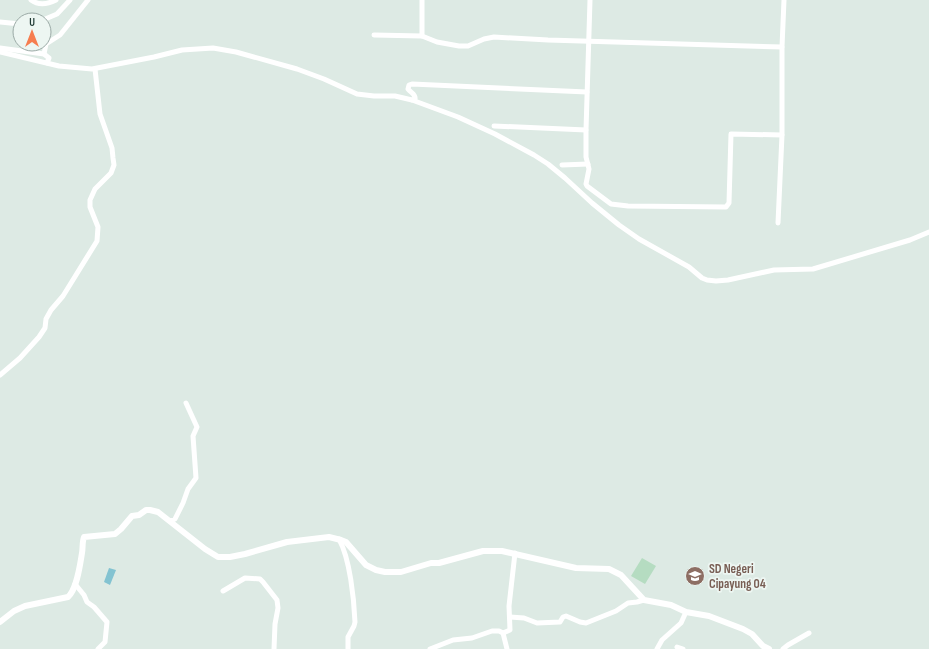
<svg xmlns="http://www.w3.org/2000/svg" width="929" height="649" viewBox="0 0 929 649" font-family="'Sofia Sans Condensed',sans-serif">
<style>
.green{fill:#b5dcc1}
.water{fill:#83c3d1}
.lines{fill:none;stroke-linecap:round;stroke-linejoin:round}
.minor{stroke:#fff;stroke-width:5}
.tertiary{stroke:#fff;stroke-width:6}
.labels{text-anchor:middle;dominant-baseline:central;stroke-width:3.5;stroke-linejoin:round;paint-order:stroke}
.education-label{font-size:13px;font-weight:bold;fill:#785e54;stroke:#edf6f2;text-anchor:start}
</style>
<rect width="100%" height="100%" fill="#ddeae4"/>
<polygon class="green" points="642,558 656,566 645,584 631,576"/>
<polygon class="water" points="109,568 116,570 110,585 104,582"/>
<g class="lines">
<g class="minor">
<path d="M31 0C39 6 48 4 56 0"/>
<polyline points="590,0 586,130 586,157 589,169 586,184 587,186 611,204 628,206 726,207 729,203 731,134 782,135"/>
<polyline points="43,20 57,14 70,0"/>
<polyline points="0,22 20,24"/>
<polyline points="374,35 422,36 422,0"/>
<polyline points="422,36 437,42 459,46 468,46 484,39 494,37 548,40 782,47"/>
<polyline points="0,48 44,54 49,58 47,63"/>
<polyline points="0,52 59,66 92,69 154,57 182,50 213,48 236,52 297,69 324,79 357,94 374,96 395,96 412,100 458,117 495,134 534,155 548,164 565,178 592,203 619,225 639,239 689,267 702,278 707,280 716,281 728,280 774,270 813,269 910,240 929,232"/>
<polyline points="44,54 46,44 60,35 88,0"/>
<path d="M412 100 415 99C416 94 411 93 408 89L409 85 412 84 587 92"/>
<polyline points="494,126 586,130"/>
<polyline points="562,165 588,164"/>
<polyline points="778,223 782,135 782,47 784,0"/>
<polyline points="0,375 20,358 39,337 45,328 46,319 51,310 63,296 97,241 98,227 90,207 90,200 95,189 111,173 114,165 113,158 112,148 100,114 95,69"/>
<polyline points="170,521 175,519 183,503 188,489 196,478 193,436 197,427 186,403"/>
<path d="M339 539C350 559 354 599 355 622L354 626 348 637V649"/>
<polyline points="75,584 84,595 87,602 94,607 107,622 105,642 98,649"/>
<polyline points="223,591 245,578 260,579 263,582 277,600 278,608 275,624 274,649"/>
<polyline points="510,617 524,618 537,623 560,622 563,617 566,616 580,622 586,623 616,611 628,603 637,602 644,600"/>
<polyline points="677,647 683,649"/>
<polyline points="430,649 453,640 472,638 492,631 499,631 503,633"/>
<polyline points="507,649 503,633 510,630 509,606 515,553"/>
<polyline points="657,649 662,640 681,623 686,612"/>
<polyline points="783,649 788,645 809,633"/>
</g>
<path class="tertiary" d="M0 622 14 611 25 606 68 597C77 589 80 565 82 553 83 548 82 542 84 537L115 534 121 529 132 516 139 515 146 510H150L158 512 205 549 218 557H230L245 554 287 542 329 537 341 540 346 542 366 565 376 570 385 572H401L431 563H439L483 551H502L576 568 609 569 621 575 644 600 671 605 686 612 709 616 743 629 752 634 763 646 769 649"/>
</g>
<defs>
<g id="school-disc" transform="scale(1)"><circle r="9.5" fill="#8d6e63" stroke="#edf6f2"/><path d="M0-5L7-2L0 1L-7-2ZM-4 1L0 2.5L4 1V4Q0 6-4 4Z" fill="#fff"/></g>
</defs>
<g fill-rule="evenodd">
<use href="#school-disc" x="695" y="576"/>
</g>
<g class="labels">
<g class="education-label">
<text x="709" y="569">SD Negeri<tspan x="709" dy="15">Cipayung 04</tspan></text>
</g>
</g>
<g transform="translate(32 32)"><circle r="19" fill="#edf6f2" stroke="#9baaa6"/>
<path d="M0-3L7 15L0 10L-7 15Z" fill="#f67d4f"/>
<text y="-6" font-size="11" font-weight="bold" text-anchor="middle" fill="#1f3933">U</text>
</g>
</svg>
